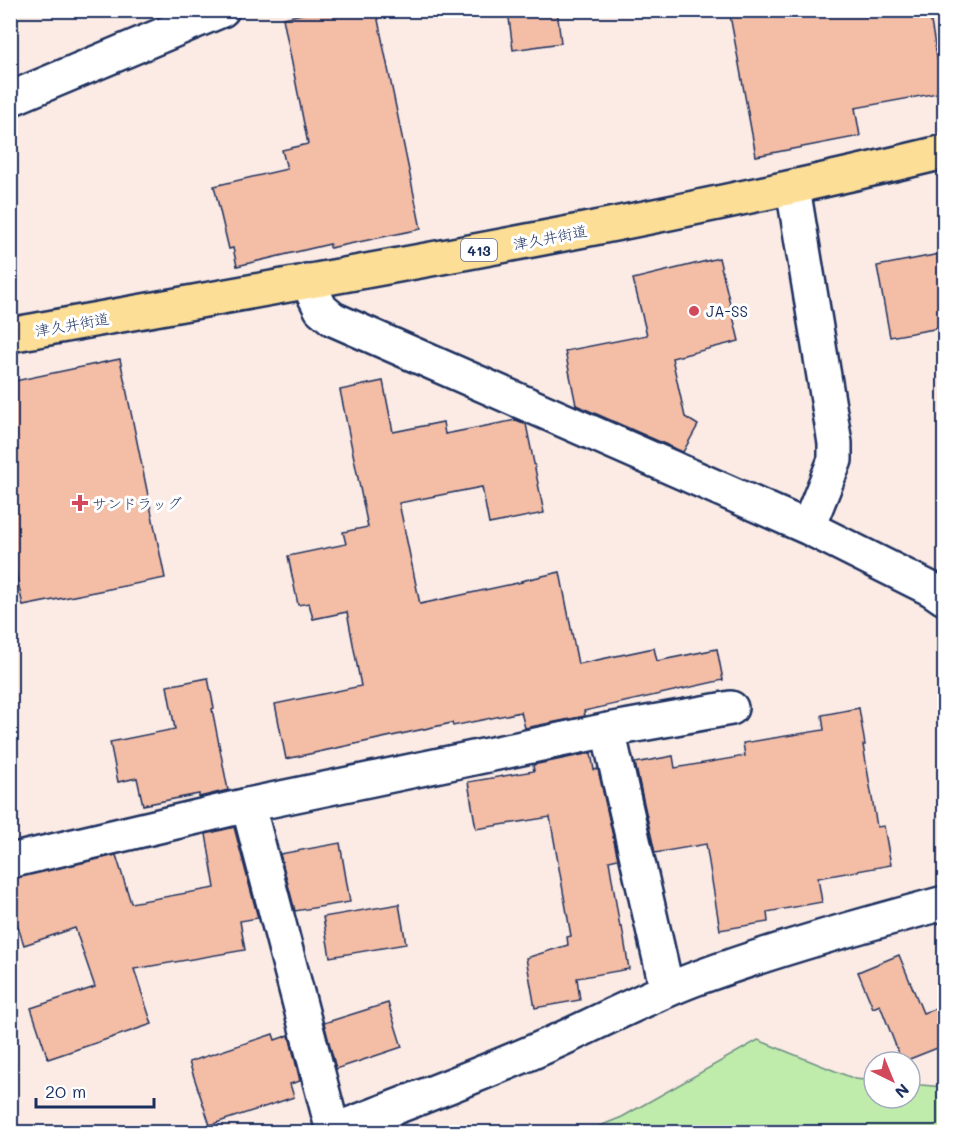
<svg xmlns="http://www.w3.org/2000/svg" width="955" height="1143" viewBox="0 0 955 1143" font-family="Mali,'Klee One',sans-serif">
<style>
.green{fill:#bfecaa;stroke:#6d8e84;stroke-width:1.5}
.building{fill:#f3bda6;stroke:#1b2f5e;stroke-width:1.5}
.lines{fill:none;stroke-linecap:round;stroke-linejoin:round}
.minor-casing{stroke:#1b2f5e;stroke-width:38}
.highway-casing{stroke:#1b2f5e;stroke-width:38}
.minor{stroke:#fff;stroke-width:33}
.highway{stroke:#fdde96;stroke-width:33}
.poi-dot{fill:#d1495b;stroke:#fff;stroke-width:2}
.labels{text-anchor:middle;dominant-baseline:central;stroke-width:6;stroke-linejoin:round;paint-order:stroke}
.shield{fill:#fff;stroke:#5f6d8e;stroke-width:1.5}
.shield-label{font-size:14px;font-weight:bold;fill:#1b2f5e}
.street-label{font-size:15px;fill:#1b2f5e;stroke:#fff}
.poi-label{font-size:15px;fill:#1b2f5e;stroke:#fff;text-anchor:start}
</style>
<rect width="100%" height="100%" fill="#fbebe4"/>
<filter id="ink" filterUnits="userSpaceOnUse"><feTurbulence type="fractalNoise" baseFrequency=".0167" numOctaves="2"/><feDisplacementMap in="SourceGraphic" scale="12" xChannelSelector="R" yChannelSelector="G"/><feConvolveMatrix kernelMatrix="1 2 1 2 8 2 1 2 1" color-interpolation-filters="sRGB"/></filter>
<g filter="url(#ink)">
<polygon class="green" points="758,1040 855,1079 874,1081 874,1098 910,1098 910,1084 944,1087 944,1132 585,1132 622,1117"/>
<g class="building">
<polygon points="321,10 376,10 421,229 330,248 330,244 237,266 233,248 229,249 214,186 287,169 282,150 308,144 283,18"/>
<polygon points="508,10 557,10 561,43 513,50"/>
<polygon points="729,10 929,10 943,92 855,108 860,136 756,156"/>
<polygon points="945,253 945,327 890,337 877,266"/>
<polygon points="719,258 739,341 672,358 685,417 698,425 683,452 576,405 565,351 647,335 633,279"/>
<polygon points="120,359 165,578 23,606 10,544 10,382"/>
<polygon points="383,381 393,432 443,422 445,434 516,420 526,424 544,513 489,524 482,487 399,503 420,604 522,582 521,581 560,572 578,664 654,648 657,661 717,649 723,680 584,711 585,716 525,728 521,712 453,726 452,723 286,759 275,704 361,686 347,612 313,619 309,603 298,605 288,556 346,544 343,532 368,527 340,390"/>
<polygon points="208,678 214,708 212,709 228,790 199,797 199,794 143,805 137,778 118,782 110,742 175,729 167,686"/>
<polygon points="859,708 865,745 863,745 877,827 884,826 891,865 818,878 822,902 767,912 768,922 720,930 706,844 655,853 635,763 673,756 675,768 745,756 743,743 824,730 822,715"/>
<polygon points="591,753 594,770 598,769 618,859 609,861 620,927 622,927 629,969 577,978 580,1000 535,1008 526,958 568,945 567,937 571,936 550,817 476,829 468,782 534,771 533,765"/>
<polygon points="234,827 258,918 240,921 245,950 134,969 152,1024 48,1059 31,1008 95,987 75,928 24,945 10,903 10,879 116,855 131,903 215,888 206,834"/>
<polygon points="340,843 350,902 295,911 280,854"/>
<polygon points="399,904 406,944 330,957 323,917"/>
<polygon points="899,955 923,1013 945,1005 945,1045 902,1062 880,1005 873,1008 858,972"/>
<polygon points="388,1003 402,1047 336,1069 324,1023"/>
<polygon points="273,1034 275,1040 289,1035 300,1081 290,1084 294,1097 210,1125 189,1062"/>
</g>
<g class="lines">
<g class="minor-casing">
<g id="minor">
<polyline points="10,99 222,10"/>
<polyline points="793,188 835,443 835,460 814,512"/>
<polyline points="307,281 321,309 333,319 809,528 931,589 944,598"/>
<polyline points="608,730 667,990"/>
<polyline points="248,805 333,1131"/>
<polyline points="10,861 248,805 608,730 731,708"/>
<path d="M330 1132C397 1107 464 1081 530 1053 587 1029 642 998 700 977 780 948 863 925 944 903"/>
</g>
</g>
<g class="highway-casing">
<path id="highway" d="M10 335C323 278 636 227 944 152"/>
</g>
<use href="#minor" class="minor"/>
<use href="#highway" class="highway"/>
</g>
</g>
<g class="poi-dot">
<circle cx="694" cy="311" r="6"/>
<path d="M77 494h6v6h6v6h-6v6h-6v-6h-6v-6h6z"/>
</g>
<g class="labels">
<rect class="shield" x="461" y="239" width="36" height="22" rx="4.5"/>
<g class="shield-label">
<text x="479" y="250">413</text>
</g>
<g class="street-label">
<text transform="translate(550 237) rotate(-11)">津久井街道</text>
<text transform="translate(72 324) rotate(-10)">津久井街道</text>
</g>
<g class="poi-label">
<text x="706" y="311">JA-SS</text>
<text x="92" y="503">サンドラッグ</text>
</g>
</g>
<rect width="955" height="1143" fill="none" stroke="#fff" stroke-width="36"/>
<rect x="18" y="18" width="919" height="1107" fill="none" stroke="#1b2f5e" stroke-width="2" filter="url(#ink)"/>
<g transform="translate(892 1080) rotate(137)"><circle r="28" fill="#ffffff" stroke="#a4acbf" stroke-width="1.5"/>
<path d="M0-4.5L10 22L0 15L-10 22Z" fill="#d1495b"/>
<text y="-9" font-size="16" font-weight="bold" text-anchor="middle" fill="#1b2f5e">N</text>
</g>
<path d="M36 1098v9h118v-9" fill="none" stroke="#1b2f5e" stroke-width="3"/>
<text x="45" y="1098" font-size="18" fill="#1b2f5e" stroke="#ffffff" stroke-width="4.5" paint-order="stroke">20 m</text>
</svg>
